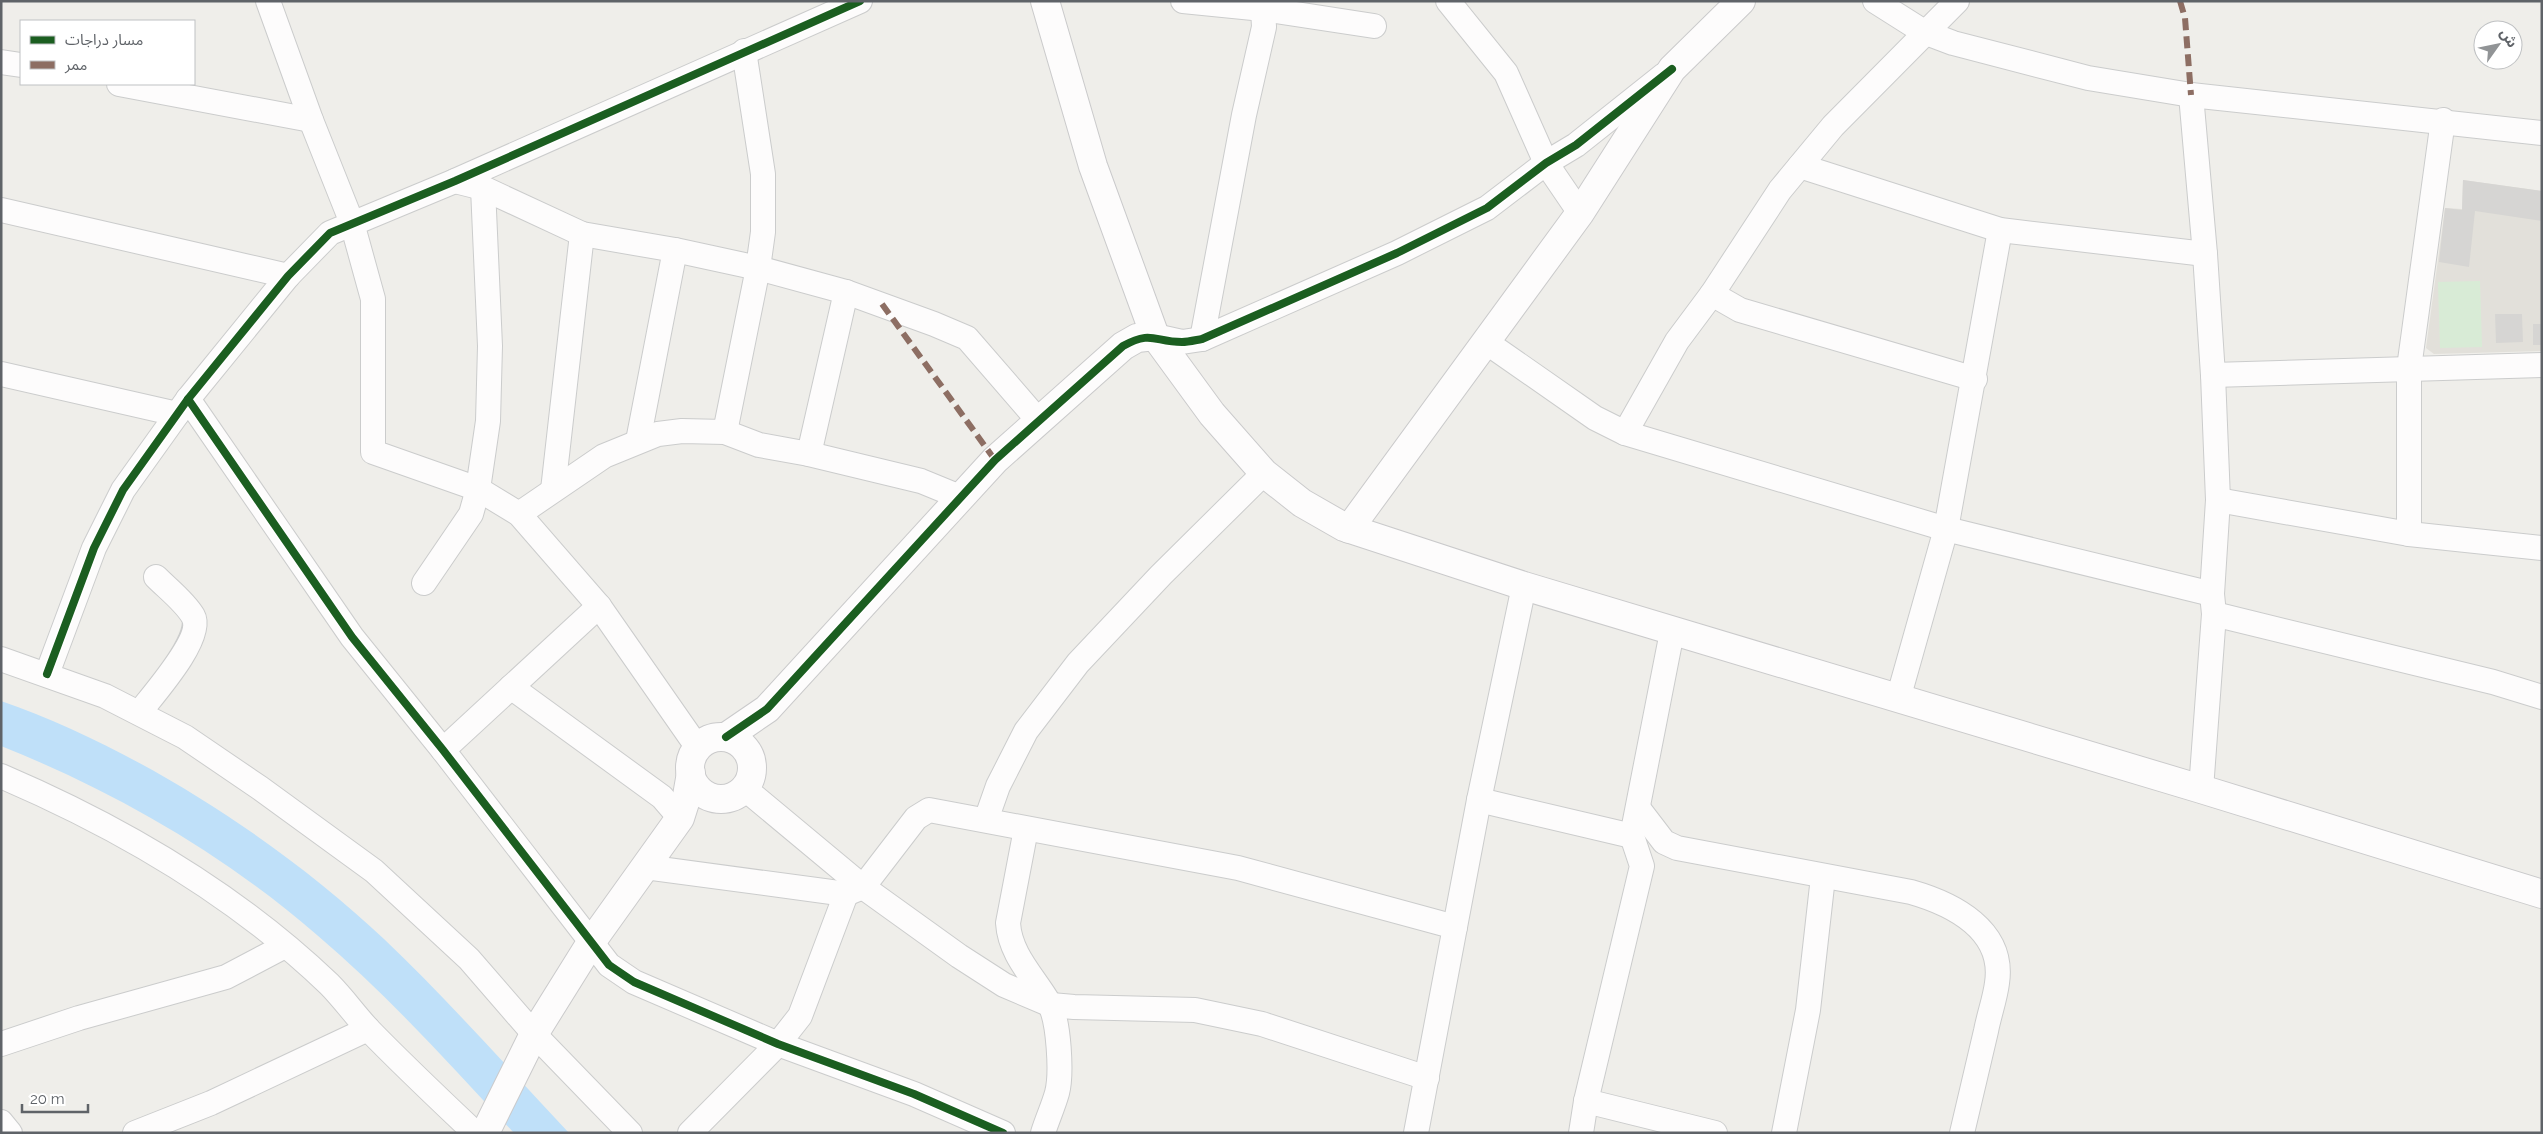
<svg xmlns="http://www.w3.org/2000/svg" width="2543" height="1134" viewBox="0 0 2543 1134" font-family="Raleway,'Noto Sans Arabic',sans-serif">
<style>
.education{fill:#e2e0da}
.green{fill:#d8ebd6}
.water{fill:#bfe0f9}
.building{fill:#d6d5d3}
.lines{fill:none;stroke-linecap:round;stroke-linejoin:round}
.street-casing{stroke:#cbcccc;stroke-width:26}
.secondary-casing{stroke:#cacacb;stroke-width:30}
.street{stroke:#fdfcfc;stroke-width:24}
.secondary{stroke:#fdfcfc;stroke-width:28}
.quiet{stroke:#8d6e63;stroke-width:6;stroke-dasharray:12 6;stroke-linecap:butt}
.cycleway-casing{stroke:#fff;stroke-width:11}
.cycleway{stroke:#1b5e20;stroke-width:8}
</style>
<rect width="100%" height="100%" fill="#efeeea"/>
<polygon class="education" points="2463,180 2542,191 2542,351 2434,354 2426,348 2445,208 2462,209"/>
<polygon class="green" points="2480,281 2482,347 2440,348 2438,282"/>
<path class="water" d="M1 701C136 748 280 841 384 939 448 1000 508 1068 569 1133H514C450 1065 388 995 317 935 224 854 114 791 1 746Z"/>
<g class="building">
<polygon points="2463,180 2542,191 2542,221 2475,211 2469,267 2439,262 2445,208 2462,210"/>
<polygon points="2495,314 2522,314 2523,342 2496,343"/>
<rect x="2533" y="324" width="9" height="21"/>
</g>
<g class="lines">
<g class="street-casing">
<g id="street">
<polyline points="268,1 311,120 352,223 373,299 373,452 478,489 519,514 599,606 698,748"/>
<polyline points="1183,1 1263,9 1264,27 1244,115 1202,339"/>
<polyline points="1448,1 1506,73 1546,163 1580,213"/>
<polyline points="1875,1 1924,32 1953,43 2088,78 2191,95 2542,133"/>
<polyline points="1263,9 1374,26"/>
<polyline points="1,62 21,65"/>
<polyline points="119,84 311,120"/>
<polyline points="2191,95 2205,254 2213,375 2542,365"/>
<polyline points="1800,166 2000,230 2205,254"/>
<polyline points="455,181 483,188 582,234 675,250 758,268 846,292 934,324 967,338 1038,420"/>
<polyline points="1,210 288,276"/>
<polyline points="1712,294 1740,310 1975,379"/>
<polyline points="1155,336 1182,342 1202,339 1397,253 1487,208 1546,163 1576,145 1664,75"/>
<polyline points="1486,342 1595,418 1625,433 1946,529 2212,594"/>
<polyline points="1,374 177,414"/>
<polyline points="188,399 352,637 443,750 609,965 634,982 778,1044 914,1094 1003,1133"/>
<polyline points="725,432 758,268 763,232 763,174 744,51"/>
<polyline points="1625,433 1677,341 1712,294 1780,190 1833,126 1957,1"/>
<polyline points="638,441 675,250"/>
<polyline points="809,454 846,292"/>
<polyline points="553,490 582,234"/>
<polyline points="2218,500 2409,534 2542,548"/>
<polyline points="519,514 604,456 658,434 682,431 725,432 759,445 809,454 921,481 960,497"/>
<polyline points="2409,534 2409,368 2443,120"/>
<polyline points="424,583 471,514 478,489 488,421 490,346 483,188"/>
<polyline points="2214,614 2493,682 2542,697"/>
<polyline points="1,659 105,696 185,737 260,788 374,871 469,959 534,1034 630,1133"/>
<polyline points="47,674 94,548 123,490 188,399 288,276 330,233 455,181 860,1"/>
<polyline points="511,687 662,797 680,818"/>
<polyline points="1898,699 1946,529 2000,230"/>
<path d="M139 713C152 696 205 637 193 616 185 602 168 589 156 577"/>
<polyline points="443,750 599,606"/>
<path d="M1 776C120 827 235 894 329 984 343 998 355 1015 369 1030 403 1065 439 1099 475 1133"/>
<polyline points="744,788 863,887 959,956 1004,985 1051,1005 1074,1007 1195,1010 1262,1024 1427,1078"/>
<polyline points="2201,789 2214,614 2212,594 2218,500 2213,375"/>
<polyline points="1479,800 1632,836"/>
<path d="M1638 808 1664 842 1677 848 1911 892C1953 904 2005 930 1997 983 1995 999 1989 1015 1986 1031 1978 1065 1970 1099 1962 1133"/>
<polyline points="986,820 998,786 1026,731 1078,663 1161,575 1264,473"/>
<path d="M1026 829 1008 923C1010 955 1034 977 1049 1003 1059 1020 1062 1074 1057 1093 1053 1107 1047 1120 1043 1133"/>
<polyline points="645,867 846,894 863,887 916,818 929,810 1238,868 1455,927"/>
<polyline points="1,1044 79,1018 226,977 285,946"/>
<polyline points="1586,1101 1715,1133"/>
<polyline points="1,1122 10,1133"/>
<polyline points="135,1133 211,1103 368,1029"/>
<polyline points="690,1133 778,1044 800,1016 846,894"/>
<polyline points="1416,1133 1479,800 1524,586"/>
<polyline points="1581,1133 1586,1101 1642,866 1632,836 1672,632"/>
<polyline points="1784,1133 1808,1010 1823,877"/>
</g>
</g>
<g class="secondary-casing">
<g id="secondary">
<polyline points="1045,1 1093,166 1155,336 1212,414 1264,473 1302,503 1344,527 1524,586 2201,789 2542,894"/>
<polyline points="1349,529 1580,213 1672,69 1741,1"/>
<polyline points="726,737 767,709 995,460 1123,346 1137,338 1155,336"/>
<circle cx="721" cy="768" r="31"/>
<polyline points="485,1133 534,1034 592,941 680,818 687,796 691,773"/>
</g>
</g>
<use href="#street" class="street"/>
<use href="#secondary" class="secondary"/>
<g class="quiet">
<polyline points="2180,1 2185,18 2191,95"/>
<polyline points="882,304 995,460"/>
</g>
<g class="cycleway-casing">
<g id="cycleway">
<polyline points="188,399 352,637 443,750 609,965 634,982 778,1044 914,1094 1003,1133"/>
<polyline points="47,674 94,548 123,490 188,399 288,276 330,233 455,181 860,1"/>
<path d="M726 737 767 709 995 460 1123 346C1152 330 1154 342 1182 342 1188 342 1196 340 1202 339L1397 253 1487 208 1546 163 1576 145 1672 69"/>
</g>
</g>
<use href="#cycleway" class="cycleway"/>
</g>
<rect width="2543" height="1134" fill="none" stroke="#5f6368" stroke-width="5"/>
<rect x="20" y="20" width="175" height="65" fill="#ffffff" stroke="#bfc1c3"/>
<rect x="30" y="36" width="25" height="8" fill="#1b5e20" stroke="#bfc1c3"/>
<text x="65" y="45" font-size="15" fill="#5f6368">مسار دراجات</text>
<rect x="30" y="61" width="25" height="8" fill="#8d6e63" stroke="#bfc1c3"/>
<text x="65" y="70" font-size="15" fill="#5f6368">ممر</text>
<g transform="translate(2498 45) rotate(57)"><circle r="24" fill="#ffffff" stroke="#bfc1c3"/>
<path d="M0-4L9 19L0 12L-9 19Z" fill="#919496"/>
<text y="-8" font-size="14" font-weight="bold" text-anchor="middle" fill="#5f6368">ش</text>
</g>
<path d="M22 1104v8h66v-8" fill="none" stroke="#5f6368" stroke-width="2.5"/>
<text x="30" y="1104" font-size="15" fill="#5f6368" stroke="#ffffff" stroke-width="4" paint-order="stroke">20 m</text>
</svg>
